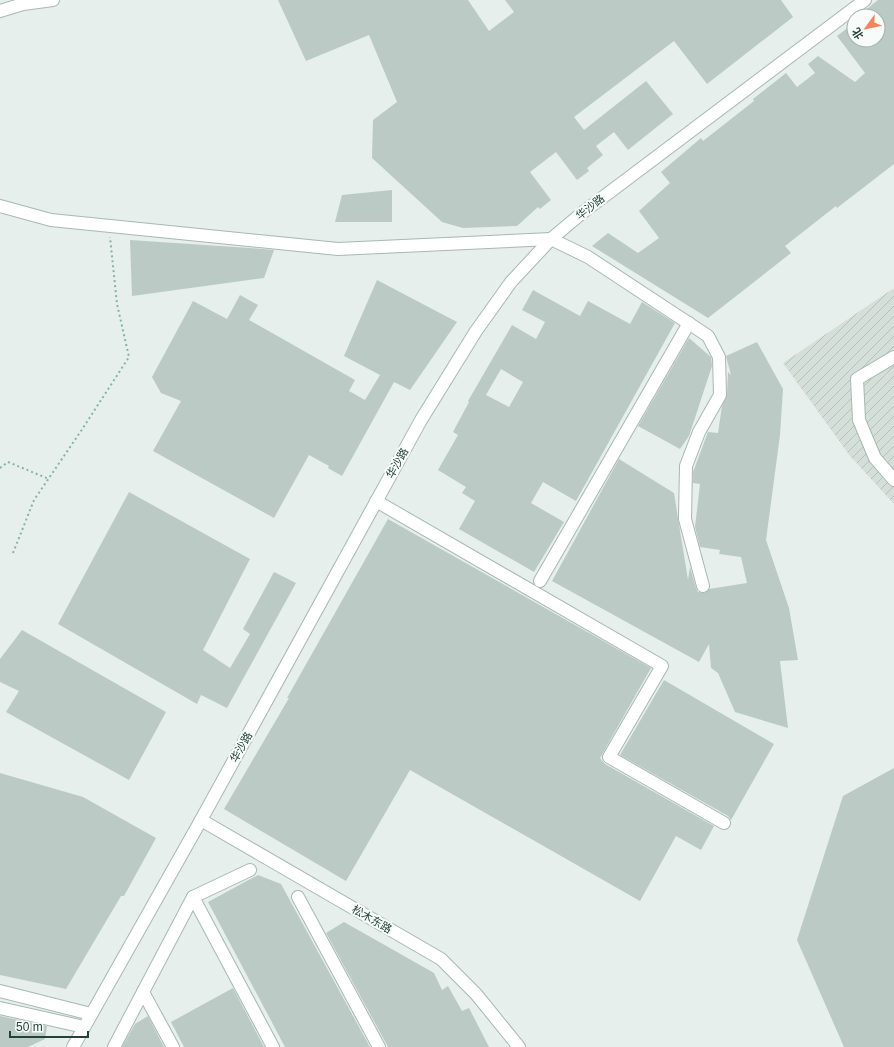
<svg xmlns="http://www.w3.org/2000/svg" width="894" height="1047" viewBox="0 0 894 1047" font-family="Arial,'Noto Sans SC',sans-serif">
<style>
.industrial{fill:url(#industrial-furrows)}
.building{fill:#bbcac4;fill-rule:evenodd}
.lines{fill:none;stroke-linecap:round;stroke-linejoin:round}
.minor-casing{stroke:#a8b8b2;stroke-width:14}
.path{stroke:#86b3a5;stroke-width:2;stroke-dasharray:2 3;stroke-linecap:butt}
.minor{stroke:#fff;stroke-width:12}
.labels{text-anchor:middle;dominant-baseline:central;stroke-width:4;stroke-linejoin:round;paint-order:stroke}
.street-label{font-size:11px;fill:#24423a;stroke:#f7fbf9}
</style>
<defs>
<pattern id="industrial-furrows" width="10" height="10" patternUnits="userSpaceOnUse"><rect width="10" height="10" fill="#d4dfda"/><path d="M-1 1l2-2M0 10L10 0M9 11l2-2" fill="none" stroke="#b6c1bc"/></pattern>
</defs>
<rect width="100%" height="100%" fill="#e6efeb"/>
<polygon class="industrial" points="894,288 894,504 850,456 783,363"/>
<g class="building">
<polygon points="278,0 468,0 489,31 514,12 505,0 781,0 793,17 707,84 674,41 574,117 584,130 646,81 673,114 628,150 614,132 596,146 603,155 587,168 589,171 577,180 556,152 530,172 551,200 540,209 538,207 517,226 463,228 442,222 372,158 373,120 397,102 369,35 306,61"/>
<polygon points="878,0 894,0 894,164 837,208 836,206 785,246 791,253 708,318 592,246 608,233 638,253 659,238 639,211 670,183 661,172 701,138 703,141 754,101 753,99 786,73 797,87 815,73 808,64 818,56 855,82 865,73 837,36 854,23 854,40 878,40 878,16 858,16"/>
<polygon points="392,190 392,222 335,222 342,195"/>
<polygon points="130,240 250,248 274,250 264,278 132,296"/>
<polygon points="377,280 457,322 410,390 394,382 342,476 328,468 329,466 309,455 274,518 153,451 181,401 161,393 152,377 193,301 227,319 240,295 258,305 249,320 355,380 349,391 365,400 380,375 344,356"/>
<path d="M533 290 580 316 588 301 630 324 642 302 675 323 576 501 543 482 531 503 564 522 534 572 459 529 475 501 462 493 466 487 438 470 458 435 453 432 469 402 468 401 512 325 536 339 545 322 522 310ZM501 369 523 382 509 407 486 395Z"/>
<polygon points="689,338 711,357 712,366 689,436 680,449 638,426"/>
<polygon points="757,342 783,389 780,435 766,540 789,608 798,660 780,661 788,728 735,712 718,673 711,668 709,644 699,662 552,581 619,459 674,493 688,580 690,567 696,588 698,592 705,593 709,589 747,583 741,557 719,554 720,550 700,547 695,527 700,484 693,483 693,472 708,432 718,433 722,406 727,395 728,372 731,375 726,356"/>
<polygon points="129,492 250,559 203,650 230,668 250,634 243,629 274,572 296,583 227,708 201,695 197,704 58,624"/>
<polygon points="388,519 651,668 600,758 605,764 714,826 701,850 676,836 640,901 410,770 346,881 224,809 289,698 287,698"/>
<polygon points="22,630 166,712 129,780 6,712 19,691 0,682 0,659"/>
<polygon points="664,680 774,744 731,820 728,816 620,755"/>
<polygon points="894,768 894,1047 844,1047 797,940 843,796"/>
<polygon points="0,773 83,797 156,838 124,896 121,896 66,989 0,975"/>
<polygon points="258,875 281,884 370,1047 285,1047 208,902"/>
<polygon points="344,922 434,973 442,990 448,986 462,1011 469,1008 489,1047 388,1047 326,933"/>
<polygon points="233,988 264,1047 184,1047 171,1022"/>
<polygon points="0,1016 47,1026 45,1039 28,1047 0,1047"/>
<polygon points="148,1016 164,1047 122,1047 135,1024"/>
</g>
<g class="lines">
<g class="minor-casing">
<g id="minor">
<polyline points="0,11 23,4 53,0"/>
<polyline points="0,206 51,220 338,249 551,239 588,257 708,336 719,357 720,395 699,432 686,466 685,519 703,586"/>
<polyline points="894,357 857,379 859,420 875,458 894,480"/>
<polyline points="376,501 662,666 609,757 724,823"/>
<polyline points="540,581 689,323"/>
<polyline points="201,820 441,959 476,994 519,1047"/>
<polyline points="193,897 273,1047"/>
<polyline points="298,897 379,1047"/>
<polyline points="0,991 91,1014"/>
<polyline points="143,992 173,1047"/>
<polyline points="0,1008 84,1027"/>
<polyline points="73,1047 201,820 421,420 476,331 511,282 551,239 582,213 865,0"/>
<polyline points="114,1047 193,897 250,870"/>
</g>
</g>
<g class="path">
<polyline points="0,468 8,462 49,479"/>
<polyline points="13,553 34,500 81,431 129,357 117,304 110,237"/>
</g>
<use href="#minor" class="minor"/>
</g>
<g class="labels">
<g class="street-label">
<text transform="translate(590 207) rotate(-38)">华沙路</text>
<text transform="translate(397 463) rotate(-61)">华沙路</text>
<text transform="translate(241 747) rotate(-61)">华沙路</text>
<text transform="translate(372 919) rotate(30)">松木东路</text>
</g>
</g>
<g transform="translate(866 28) rotate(237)"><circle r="19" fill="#f7fbf9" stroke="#a3b1ad"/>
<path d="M0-3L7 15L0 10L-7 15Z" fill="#f4845f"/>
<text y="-6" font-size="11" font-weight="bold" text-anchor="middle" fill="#24423a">北</text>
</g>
<path d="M10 1031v6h78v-6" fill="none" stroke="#24423a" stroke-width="2"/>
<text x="16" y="1031" font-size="12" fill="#24423a" stroke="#f7fbf9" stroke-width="3" paint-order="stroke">50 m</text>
</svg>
